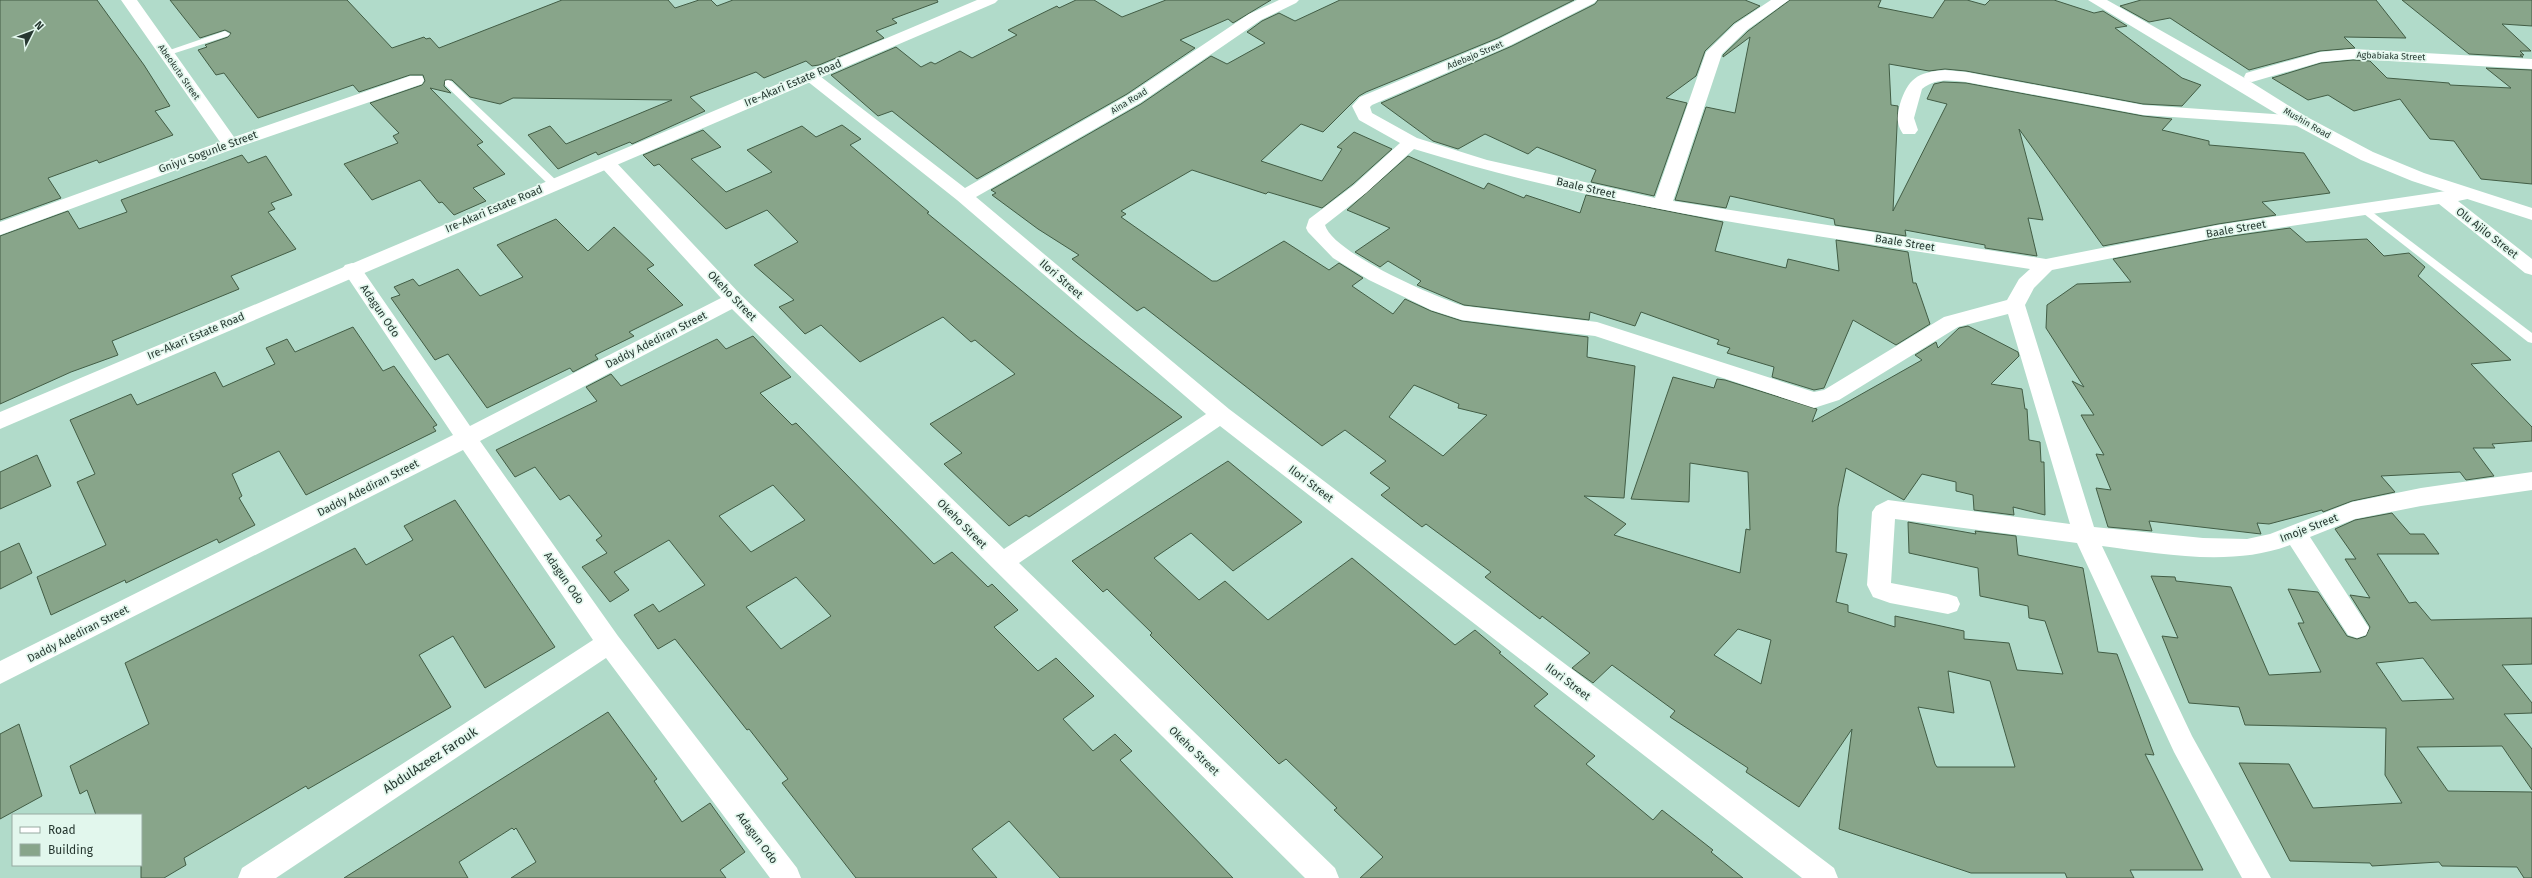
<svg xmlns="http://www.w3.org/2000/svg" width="2532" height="878" viewBox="0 0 2532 878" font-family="'Fira Sans',sans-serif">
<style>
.building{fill:#88a58a;stroke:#425d45;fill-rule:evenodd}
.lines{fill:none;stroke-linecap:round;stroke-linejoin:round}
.lane{fill:#fff;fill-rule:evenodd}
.street{fill:#fff;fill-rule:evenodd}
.secondary{fill:#fff;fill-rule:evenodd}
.primary{fill:#fff;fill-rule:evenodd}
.labels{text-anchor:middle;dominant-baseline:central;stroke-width:3.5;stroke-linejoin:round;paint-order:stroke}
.far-street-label{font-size:9px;fill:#273831;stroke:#e2f7ed}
.street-label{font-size:11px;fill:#273831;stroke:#e2f7ed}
.near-street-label{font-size:13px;fill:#273831;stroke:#e2f7ed}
</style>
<rect width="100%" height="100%" fill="#b1dbca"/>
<g class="building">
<polygon points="0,0 97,0 144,65 170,106 155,111 173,135 99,163 97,160 48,178 61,198 0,220"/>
<polygon points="170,0 347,0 392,48 424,37 426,39 430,38 439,48 562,0 668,0 675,8 699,0 711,0 717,6 733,0 937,0 938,2 892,19 897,23 876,31 884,38 819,65 812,66 806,61 764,78 756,72 690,97 705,111 632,144 630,142 598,155 596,152 558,169 528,135 550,126 566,144 672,100 513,98 500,104 470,97 452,80 445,80 444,86 451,93 430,88 483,142 477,145 505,174 473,188 486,201 454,215 442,202 439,203 420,180 372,200 344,164 398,143 393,136 399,133 370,103 422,85 425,81 423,75 410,75 359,92 353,85 258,118 224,73 216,75 198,50 207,47 205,45 228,37 231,33 225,30 200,38"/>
<polygon points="1076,0 1094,0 1122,17 1166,0 1271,0 1233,23 1228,19 1180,40 1195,48 1127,94 977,179 892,111 878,116 831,75 896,47 921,67 931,62 935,64 960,51 972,58 1017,35 1008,30 1057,6 1059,8"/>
<path d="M1340 0H1574L1498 38 1366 92 1359 96 1323 132 1301 124 1261 161 1322 181 1342 149 1337 147 1354 132 1392 149 1353 184 1322 208 1268 192 1266 194 1192 170 1121 211 1126 214 1121 217 1212 281H1217L1284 241 1329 270 1339 263 1363 278 1352 286 1393 314 1405 299 1431 311 1462 321 1588 337 1587 357 1635 366 1624 498 1584 496 1626 524 1614 535 1740 573 1746 529 1750 530 1748 472 1690 463 1689 502 1631 499 1673 377 1714 388 1717 379 1725 380 1817 409 1812 422 1922 360 1915 355 1936 342 1938 348 1959 328 1968 326 2018 352 2019 356 1991 384 2022 389 2025 409H2027L2029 440 2040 442 2041 462H2044L2045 515 2013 507 2014 515 1974 510 1973 495 1956 491V482L1922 474 1904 500 1846 468 1838 507 1836 552 1847 554 1836 602 1848 605V612L1895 627V616L1964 631V639L2009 643 2017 670 2063 674 2045 621 2029 618 2028 606 1980 596 1978 568 1909 553 1908 522 1976 534 1975 531 2016 536 2018 555 2083 568 2098 652 2117 654 2154 755 2145 754 2203 870H2130L2134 878H2067L2065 873H1971L1839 829 1852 729 1799 807 1746 772 1748 768 1670 717 1675 711 1612 665 1593 683 1572 668 1590 653 1542 616 1540 619 1485 577 1491 572 1426 524 1422 527 1381 495 1390 488 1370 473 1386 461 1345 430 1322 446 1144 307 1137 311 1072 259 1079 255 1038 229 992 195 996 193 991 190 1141 104 1211 56 1227 64 1265 43 1247 32 1262 21 1279 13 1295 21ZM1414 385 1459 404 1458 408 1487 415 1443 456 1389 417ZM1738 629 1771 640 1761 684 1714 655ZM1948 671 1990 681 2015 767H1937L1935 764 1918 707 1954 713Z"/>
<polygon points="1598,0 1745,0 1760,6 1734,23 1705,51 1696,76 1666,98 1687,103 1654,196 1591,182 1596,170 1537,147 1528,154 1485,134 1458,149 1433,141 1381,103 1512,46 1595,4"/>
<polygon points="1790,0 1881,0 1878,7 1933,18 1945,0 1967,0 1985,5 1990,0 2054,0 2094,13 2103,11 2127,26 2115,28 2182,78 2201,85 2182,106 2143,104 1966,71 1945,69 1929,71 1889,64 1891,105 1898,106 1893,211 1947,104 1927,99 1934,84 1943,82 1966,83 2143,116 2172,119 2162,130 2209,141 2209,145 2304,153 2330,193 2262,202 2276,215 2218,224 2103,246 2019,129 2043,220 2028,218 2037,256 1985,248 1985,245 1905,230 1906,236 1835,225 1834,219 1730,196 1726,208 1675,200 1706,107 1735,113 1750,37 1723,57 1723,55 1748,31"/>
<polygon points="2141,0 2376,0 2406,38 2344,37 2355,48 2320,51 2249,70 2170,18 2149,22 2120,6"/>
<polygon points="2402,0 2532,0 2532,26 2502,24 2531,51 2520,51 2524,55 2520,55 2523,57 2469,54"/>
<polygon points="2353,60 2370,61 2387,78 2449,83 2450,85 2511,88 2486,68 2532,70 2532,184 2481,179 2454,141 2430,139 2400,99 2354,111 2328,95 2308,100 2272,78 2321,63"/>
<polygon points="842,125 861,139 850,145 929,212 927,213 1077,336 1182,417 1029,517 1026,515 1009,526 944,464 962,453 930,424 1015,374 975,340 971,342 943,317 860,362 821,325 805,334 779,307 794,300 754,265 798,242 767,210 726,229 659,164 654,166 643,155 703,130 721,147 691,159 726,192 772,172 747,150 802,126 816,137"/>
<polygon points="242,155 248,163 266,156 292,195 271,203 275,209 268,212 296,249 231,276 239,289 112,341 118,355 71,372 0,404 0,236 68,211 79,229 127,212 121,200"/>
<polygon points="1408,156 1484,189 1488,183 1524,198 1526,195 1580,213 1586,195 1723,222 1715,251 1786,268 1788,259 1839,271 1836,240 1908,252 1913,283 1916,283 1930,324 1896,345 1853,320 1824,388 1814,390 1772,377 1774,367 1727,353 1730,348 1717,344 1719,340 1641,312 1635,326 1590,312 1589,320 1464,305 1417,285 1421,281 1388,261 1380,267 1355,252 1390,228 1347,210"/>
<polygon points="556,219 588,251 614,227 654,265 647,269 683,305 629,332 634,336 595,355 598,359 573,372 570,368 487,408 448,354 435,360 391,298 400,295 394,287 413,279 419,286 458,269 480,296 523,277 497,245"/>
<polygon points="2290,228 2306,242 2367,239 2384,256 2409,253 2425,267 2418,276 2511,360 2471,364 2532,427 2532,441 2492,444 2495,448 2473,448 2494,476 2466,480 2460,472 2381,476 2395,492 2352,501 2323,512 2322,510 2269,524 2257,523 2261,534 2149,521 2152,531 2108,527 2096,488 2111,490 2096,454 2104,455 2081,415 2094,415 2072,381 2084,387 2046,328 2047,305 2077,284 2131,282 2113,259 2218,238"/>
<polygon points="353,327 383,371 394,366 437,425 433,427 436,431 306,495 279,451 232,474 242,496 239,498 255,525 219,543 217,539 126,583 125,580 51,615 37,577 106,545 77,482 95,474 70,420 131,394 137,405 215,372 223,387 275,364 266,348 287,339 295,352"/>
<path d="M753 336 791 377 760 393 792 425 796 423 934 564 952 552 988 587 992 584 1018 610 994 627 1038 671 1056 658 1094 696 1063 719 1093 751 1115 734 1132 751 1120 760 1233 878H1060L1009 821 972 849 997 878H856L782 783 788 779 749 729 747 730 675 639 658 649 634 615 653 604 659 612 705 585 669 540 614 572 629 590 610 602 582 567 607 553 596 540 602 536 569 495 560 500 535 467 515 477 496 450 597 401 586 387 611 374 621 386 717 339 726 349ZM773 485 805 520 751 552 719 516ZM796 577 831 616 781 649 746 607Z"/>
<polygon points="37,455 51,486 0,509 0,472"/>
<polygon points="1228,461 1302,522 1233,571 1191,533 1154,558 1199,600 1225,581 1268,620 1352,558 1455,645 1475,630 1501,652 1499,653 1548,694 1534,706 1595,756 1586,764 1653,820 1662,810 1713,850 1711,852 1743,878 1360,878 1383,857 1334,810 1337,808 1286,759 1279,764 1150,635 1152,633 1107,589 1103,592 1072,561"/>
<polygon points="455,500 555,647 485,688 453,636 419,655 451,707 308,789 306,786 184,858 186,865 164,878 141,878 141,815 96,815 87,790 80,794 70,766 149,724 125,663 355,548 366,565 413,540 404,526"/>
<path d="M2392 513 2410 534H2424L2439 554H2377L2409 603 2416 602 2431 620 2532 618V664L2502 665 2532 703V713L2504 714 2532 749V790L2502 746 2417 747 2448 791 2532 792V878H2524L2517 867 2442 866 2439 862 2372 866 2370 863 2290 861 2239 763 2289 764 2313 808 2402 803 2385 775 2386 728 2245 725 2239 707 2189 703 2162 636 2178 638 2151 576 2175 577 2176 581 2231 587 2269 675 2321 672 2298 623H2304L2288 589 2318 592 2347 636 2357 639 2366 636 2370 627 2350 595 2370 598 2345 559H2356L2335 529 2355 520ZM2423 658 2454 699 2402 701 2376 663Z"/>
<polygon points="19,543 32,573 0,589 0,552"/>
<polygon points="608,712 657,779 654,781 682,822 710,803 745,852 720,870 726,878 511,878 536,862 516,828 514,830 512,828 459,862 468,878 344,878"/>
<polygon points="19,724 42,796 0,819 0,734"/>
</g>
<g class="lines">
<g class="lane">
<polygon points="225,31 230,34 228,36 169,55 163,55 161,53"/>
<polygon points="448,80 451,81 558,182 558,186 550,186 445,85 445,81"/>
<polygon points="2363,205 2532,333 2532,343 2528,342 2359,210 2358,208"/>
</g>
<g class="street">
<polygon points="121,0 137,0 234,137 410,76 422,76 424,80 422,84 236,148 0,235 0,222 220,142"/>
<polygon points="1279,0 1299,0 1296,3 1261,20 1140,103 976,197 1229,409 1834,868 1838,878 1802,878 1220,426 1019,563 1335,868 1339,878 1305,878 732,309 480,441 618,636 797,868 801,878 770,878 606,658 276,878 238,878 242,868 593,640 463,450 0,684 0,661 453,435 342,269 345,265 352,263 359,265 470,426 721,298 601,167 598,163 601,159 613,159 741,295 1004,549 1206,414 957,200 802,77 804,73 816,73 965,188 1128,95 1249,14"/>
<path d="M1577 0H1597L1594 3 1511 45 1372 105 1370 107 1372 113 1417 138 1487 160 1655 198 1706 52 1735 24 1771 0H1789L1747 30 1722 54 1673 201 2046 259 2218 225 2466 188 2472 190 2475 194 2472 198 2458 201 2532 259V275L2525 273 2439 204 2218 237 2052 270 2034 288 2025 305 2094 527 2203 538 2247 539 2270 534 2352 502 2421 488 2532 472V490L2421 506 2355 519 2310 537 2369 628 2366 635 2357 638 2348 635 2290 545C2233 567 2161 554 2102 546L2192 736 2271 878H2242L2174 752 2077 543 1895 519 1891 583 1948 594 1957 597 1960 604 1957 611 1948 614 1890 603 1873 597 1867 585 1872 512 1876 506 1888 500 2070 524 2008 314 1958 327 1839 400 1814 408 1595 336 1462 320 1431 310 1369 280 1333 258 1308 232 1306 228 1309 219 1354 185 1400 143 1359 120 1352 106 1360 97 1499 39ZM1414 149C1614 211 1824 236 2030 269L2019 279 2007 300 1944 317 1824 390 1814 392 1597 322 1464 306C1435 297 1333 253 1325 225L1366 193Z"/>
<polygon points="2353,49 2532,59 2532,69 2353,59 2321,62 2252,82 2246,81 2244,77 2246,73 2320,52"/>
<path d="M1945 70 1966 72 2143 105 2301 116 2307 117 2310 121 2307 125 2301 126 2143 115 1966 82C1950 80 1935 78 1922 89L1914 118 1918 130 1915 134H1903C1896 123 1897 116 1900 104 1908 79 1917 72 1945 70Z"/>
</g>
<polygon class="secondary" points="977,0 998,0 995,3 0,429 0,412"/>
<polygon class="primary" points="2088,0 2107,0 2243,77 2307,117 2373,152 2424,173 2532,208 2532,220 2412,181 2361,160 2295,125"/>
</g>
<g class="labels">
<g class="far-street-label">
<text transform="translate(1475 55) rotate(-23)">Adebajo Street</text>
<text transform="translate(2391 56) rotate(2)">Agbabiaka Street</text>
<text transform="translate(179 72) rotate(55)">Abeokuta Street</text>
<text transform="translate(1129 101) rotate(-31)">Aina Road</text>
<text transform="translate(2307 123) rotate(30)">Mushin Road</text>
</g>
<g class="street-label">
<text transform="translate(793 83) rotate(-23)">Ire-Akari Estate Road</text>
<text transform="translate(208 152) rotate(-20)">Gniyu Sogunle Street</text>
<text transform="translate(1586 188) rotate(13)">Baale Street</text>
<text transform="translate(494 209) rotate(-23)">Ire-Akari Estate Road</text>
<text transform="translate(2236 229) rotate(-10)">Baale Street</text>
<text transform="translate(2487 233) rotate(38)">Olu Ajilo Street</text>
<text transform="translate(1905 243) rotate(9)">Baale Street</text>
<text transform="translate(1061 279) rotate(41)">Ilori Street</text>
<text transform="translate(732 296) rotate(46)">Okeho Street</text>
<text transform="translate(380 311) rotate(56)">Adagun Odo</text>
<text transform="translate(196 336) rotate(-23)">Ire-Akari Estate Road</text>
<text transform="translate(656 340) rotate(-27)">Daddy Adediran Street</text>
<text transform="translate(1311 484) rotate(37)">Ilori Street</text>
<text transform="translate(368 488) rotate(-27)">Daddy Adediran Street</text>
<text transform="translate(962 524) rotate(45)">Okeho Street</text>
<text transform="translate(2309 528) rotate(-21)">Imoje Street</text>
<text transform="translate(564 578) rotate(55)">Adagun Odo</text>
<text transform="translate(78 634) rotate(-27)">Daddy Adediran Street</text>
<text transform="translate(1568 682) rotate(37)">Ilori Street</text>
<text transform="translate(1194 751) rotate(44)">Okeho Street</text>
<text transform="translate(757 838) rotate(53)">Adagun Odo</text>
</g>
<g class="near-street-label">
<text transform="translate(430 760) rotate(-33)">AbdulAzeez Farouk</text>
</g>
</g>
<rect x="12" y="814" width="130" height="52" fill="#e2f7ed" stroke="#97aba2"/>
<rect x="20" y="827" width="20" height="6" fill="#ffffff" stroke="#97aba2"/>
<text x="48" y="834" font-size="12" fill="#273831">Road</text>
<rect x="20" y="844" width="20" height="12" fill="#88a58a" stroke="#97aba2"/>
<text x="48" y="854" font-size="12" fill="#273831">Building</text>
<g transform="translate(32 32) rotate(48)" stroke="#e2f7ed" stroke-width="3" paint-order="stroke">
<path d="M0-3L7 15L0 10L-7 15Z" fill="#273831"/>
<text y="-6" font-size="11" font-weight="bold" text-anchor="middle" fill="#273831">N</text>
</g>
</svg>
